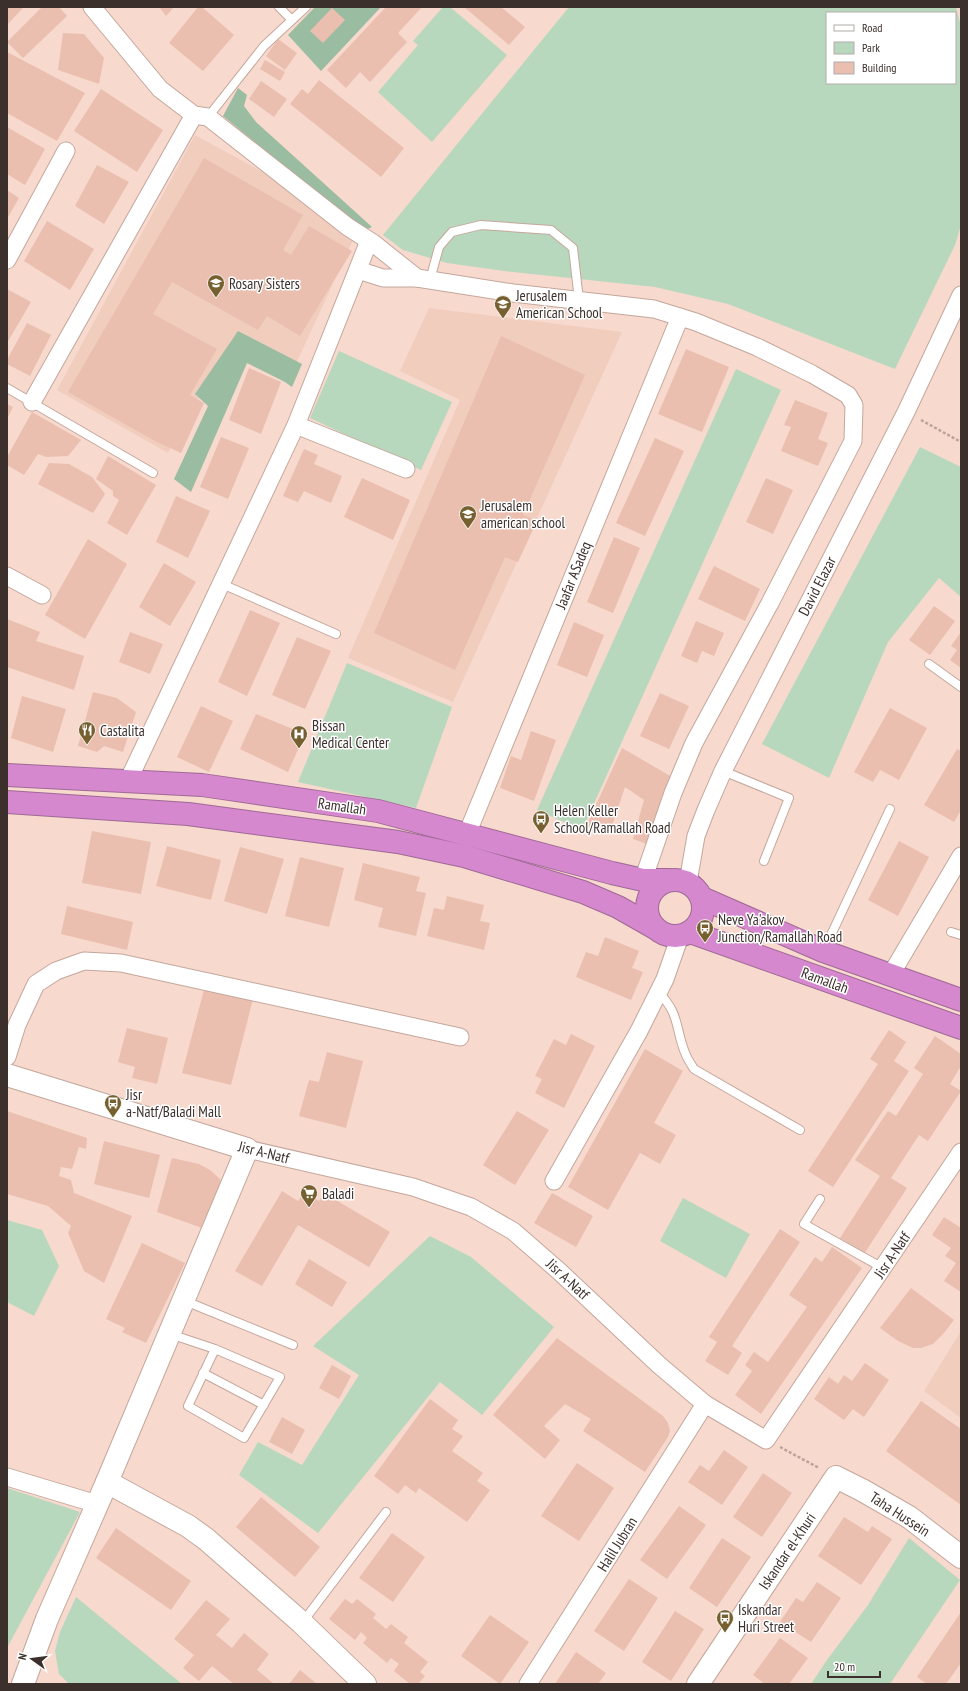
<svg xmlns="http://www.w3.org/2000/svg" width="968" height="1691" viewBox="0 0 968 1691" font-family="'PT Sans Narrow',sans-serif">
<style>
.built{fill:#f1cdbe}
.green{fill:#b8d8be;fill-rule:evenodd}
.forest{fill:#9abca0}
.building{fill:#eabfaf}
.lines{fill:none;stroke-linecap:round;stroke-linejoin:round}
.lane-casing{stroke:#c4a79c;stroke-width:10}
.street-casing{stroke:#c4a79c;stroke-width:19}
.secondary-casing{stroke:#c4a79c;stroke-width:24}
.highway-casing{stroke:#9f6995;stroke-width:24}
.path{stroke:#bca39b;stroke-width:2.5;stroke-dasharray:3 2;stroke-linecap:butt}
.lane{stroke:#fff;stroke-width:8}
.street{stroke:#fff;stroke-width:17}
.secondary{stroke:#fff;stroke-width:22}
.highway{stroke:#d588ce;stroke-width:22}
.labels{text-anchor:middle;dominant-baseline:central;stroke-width:3;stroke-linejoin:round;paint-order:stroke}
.poi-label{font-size:15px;fill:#3c302c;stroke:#fff;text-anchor:start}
.street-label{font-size:15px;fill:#3c302c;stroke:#fff}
</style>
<rect width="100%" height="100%" fill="#f7d9ce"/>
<g class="built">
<polygon points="195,135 360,225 293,370 232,339 168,453 57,390"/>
<polygon points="429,308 622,332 453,702 348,658 460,400 400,371"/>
<polygon points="961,1331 961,1418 924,1391"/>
</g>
<g class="green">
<polygon points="443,7 450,7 507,55 432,142 378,92 418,45 413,41"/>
<path d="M569 7H956L961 27V225L955 245 895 369 728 304 655 287 504 271 447 263 403 250 383 235ZM827 13H955V83H827Z"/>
<polygon points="339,351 452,402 421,470 310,418"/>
<polygon points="736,369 781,390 582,830 537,810"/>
<polygon points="920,447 961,467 961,597 939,578 888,642 829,778 762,744"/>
<polygon points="347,663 452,707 416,808 298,782"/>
<polygon points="683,1198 750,1234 726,1278 660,1241"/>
<polygon points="7,1220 42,1230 59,1266 34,1316 7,1302"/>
<polygon points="430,1236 471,1257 554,1327 482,1415 440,1382 318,1533 239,1475 258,1442 302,1465 359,1375 313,1346"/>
<polygon points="7,1488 80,1512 7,1648"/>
<polygon points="909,1538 960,1580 890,1684 811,1684 827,1660 868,1605"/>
<polygon points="76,1597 182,1684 69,1684 59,1674 55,1651 60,1632"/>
</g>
<g class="forest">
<polygon points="315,7 381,7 321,71 288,35"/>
<polygon points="238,88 247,95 244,106 256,122 372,227 363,231 223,116"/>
<polygon points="238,331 302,364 292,387 285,382 247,363 191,492 174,479 208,406 195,394"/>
</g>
<g class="building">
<polygon points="7,7 24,7 7,25"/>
<polygon points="42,7 59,7 67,16 23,58 7,42"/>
<polygon points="159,7 174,7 166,16"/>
<polygon points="198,7 202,7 234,35 203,71 169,43"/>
<polygon points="386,7 422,7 398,33 407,42 370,82 360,72 346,88 327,70"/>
<polygon points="464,7 501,7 525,27 509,45"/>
<polygon points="332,8 345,20 323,43 310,31"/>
<polygon points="63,33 84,34 104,58 99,84 58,70"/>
<polygon points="278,39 297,53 285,70 266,56"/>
<polygon points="7,52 85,93 57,141 7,113"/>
<polygon points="265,60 285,72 280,81 260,69"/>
<polygon points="319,80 404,148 381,177 290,104 302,89 308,94"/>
<polygon points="261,81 287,99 274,117 249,99"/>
<polygon points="101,89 163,130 137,172 74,131"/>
<polygon points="7,127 45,149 25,185 7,174"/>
<polygon points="204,158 303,215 283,250 291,255 309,226 352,251 300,336 267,316 258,330 172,282 153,314 217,349 190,395 204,403 181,453 155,441 68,392"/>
<polygon points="97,165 129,182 104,224 75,206"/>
<polygon points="7,190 19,198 7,219"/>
<polygon points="47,221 94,249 70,290 24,261"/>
<polygon points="7,289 31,302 7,343"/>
<polygon points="27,323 51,335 30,376 7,364 7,360"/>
<polygon points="501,336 585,375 523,515 537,521 518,562 505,557 455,670 374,633"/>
<polygon points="686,349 729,367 702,432 658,414"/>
<polygon points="249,368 281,382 261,434 229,420"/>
<polygon points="795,400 828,413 818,439 828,443 818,466 781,451 791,427 784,425"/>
<polygon points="7,404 13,407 7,419"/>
<polygon points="32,412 81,440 68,456 46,457 38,454 24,475 7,465 7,457"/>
<polygon points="221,437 249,448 228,499 200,487"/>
<polygon points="655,438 684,451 645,536 616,523"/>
<polygon points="304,449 318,455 314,464 342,476 331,503 304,491 298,502 283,496"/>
<polygon points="108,456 156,485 127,535 107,523 119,500 113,496 113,491 96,479"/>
<polygon points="49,463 69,464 92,477 105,494 93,513 38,484"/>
<polygon points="362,478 410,500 393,540 344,517"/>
<polygon points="766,478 793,490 773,534 746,522"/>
<polygon points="176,496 210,511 188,558 156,542"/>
<polygon points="614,537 640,548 613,613 587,602"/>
<polygon points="88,539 127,564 85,639 45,615"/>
<polygon points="164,563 196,582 170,626 139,607"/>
<polygon points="714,566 760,589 745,621 698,599"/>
<polygon points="934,606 955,621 930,655 909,640"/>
<polygon points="250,610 280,623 247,696 218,682"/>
<polygon points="7,619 40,632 36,641 84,656 74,690 7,667"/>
<polygon points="696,621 724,633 714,656 702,651 697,663 681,656"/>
<polygon points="574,622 604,635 587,677 557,665"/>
<polygon points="130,632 163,644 150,674 119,662"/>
<polygon points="961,632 961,668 950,660 957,650 951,646"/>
<polygon points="297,637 331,651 305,709 272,695"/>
<polygon points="93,692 117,698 136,712 123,752 104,746 97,752 78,746"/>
<polygon points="660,693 689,706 669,749 640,736"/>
<polygon points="22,696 66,709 53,752 11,738"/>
<polygon points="201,706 233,721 209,772 177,757"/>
<polygon points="890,708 927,728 899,780 880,770 873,782 854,772"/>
<polygon points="256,714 305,734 288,772 240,749"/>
<polygon points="531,731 556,740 534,801 500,788 511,756 521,760"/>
<polygon points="622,748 672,777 647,844 633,839 644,800 625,787 609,835 585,829"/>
<polygon points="957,749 961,751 961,810 954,822 924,805"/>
<polygon points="92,831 151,842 141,894 82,883"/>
<polygon points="899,841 929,857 898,916 868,900"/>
<polygon points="167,846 221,860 211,900 156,886"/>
<polygon points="240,847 284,859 267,914 224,901"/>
<polygon points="300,857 344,868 329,927 285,916"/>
<polygon points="363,863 420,877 416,891 426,893 416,936 378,927 383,908 354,900"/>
<polygon points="447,896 484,905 480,921 490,923 484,950 427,936 434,908 444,910"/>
<polygon points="67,906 133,922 127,950 61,934"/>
<polygon points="605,937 639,951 632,968 643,972 631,1000 576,977 586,952 598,956"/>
<polygon points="205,986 253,999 231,1085 182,1073"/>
<polygon points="127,1028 168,1038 157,1084 132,1078 135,1067 118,1062"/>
<polygon points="889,1030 906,1042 894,1061 909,1071 833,1187 808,1171 878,1064 870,1059"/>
<polygon points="571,1034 595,1046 564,1108 535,1093 542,1079 535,1076 554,1039 566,1045"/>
<polygon points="935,1036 961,1054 961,1066 950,1084 961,1091 928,1141 919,1135 891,1178 907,1188 864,1254 840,1238 880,1176 855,1160 888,1111 896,1116 923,1074 914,1068"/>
<polygon points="645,1049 683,1071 654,1123 676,1135 660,1164 640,1153 608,1210 568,1187"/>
<polygon points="327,1052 363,1061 346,1128 299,1116 309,1080 319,1082"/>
<polygon points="7,1111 87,1138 86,1149 79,1147 72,1169 61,1167 59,1176 71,1180 74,1193 132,1216 104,1283 84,1271 68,1233 71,1226 48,1206 7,1194"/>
<polygon points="517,1111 549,1130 515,1185 483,1165"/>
<polygon points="104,1141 160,1155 149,1198 94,1184"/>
<polygon points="172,1158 199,1164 210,1170 220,1179 222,1192 205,1229 157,1212"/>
<polygon points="282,1191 298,1201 304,1192 319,1201 324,1193 390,1232 369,1267 298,1225 262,1286 235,1271"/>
<polygon points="552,1193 593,1216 576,1247 534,1223"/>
<polygon points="944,1217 961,1228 961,1292 944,1281 956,1263 945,1256 951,1248 932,1235"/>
<polygon points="780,1229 800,1242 732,1346 742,1353 728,1375 705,1361 717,1342 709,1337"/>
<polygon points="142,1243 185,1263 146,1343 122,1332 125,1328 106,1319"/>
<polygon points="832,1247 862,1268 761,1414 735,1395 752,1371 745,1365 754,1352 768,1362 807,1307 789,1295 815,1257 822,1262"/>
<polygon points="309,1259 347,1282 332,1307 295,1284"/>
<polygon points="911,1288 954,1320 944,1333 933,1344 921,1348 913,1348 898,1341 880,1328"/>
<polygon points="557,1338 663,1416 668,1423 670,1431 668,1437 645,1472 583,1431 591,1419 565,1404 544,1426 560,1440 545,1459 493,1415"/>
<polygon points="865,1363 889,1380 864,1417 853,1409 844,1420 814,1399 829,1377 838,1384 844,1375 852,1381"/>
<polygon points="332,1365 351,1376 339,1399 319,1388"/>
<polygon points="430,1399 458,1420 452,1429 463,1436 452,1451 483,1473 477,1481 490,1490 467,1522 419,1488 416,1493 405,1485 398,1494 374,1476"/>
<polygon points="921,1401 961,1429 961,1505 886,1451"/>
<polygon points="282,1417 305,1430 292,1454 269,1442"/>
<polygon points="724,1450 748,1467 722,1505 688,1482 700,1465 709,1471"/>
<polygon points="577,1463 614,1488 579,1541 541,1516"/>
<polygon points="763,1473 792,1493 762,1537 733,1517"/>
<polygon points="261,1497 320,1547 295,1577 236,1527"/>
<polygon points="679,1506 706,1525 667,1579 640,1560"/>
<polygon points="844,1517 868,1532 872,1526 892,1539 861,1585 818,1556"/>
<polygon points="116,1528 191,1581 171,1610 96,1558"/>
<polygon points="392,1533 425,1557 393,1602 359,1578"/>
<polygon points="722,1538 751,1557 717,1607 689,1588"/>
<polygon points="629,1579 658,1598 624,1651 594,1631"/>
<polygon points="817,1582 841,1598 811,1642 780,1622 796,1598 803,1602"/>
<polygon points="345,1599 352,1604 357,1599 376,1614 373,1618 386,1629 391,1624 408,1637 404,1643 428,1662 420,1672 425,1676 418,1684 410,1684 394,1671 399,1664 391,1658 387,1663 363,1643 367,1638 361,1632 355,1640 329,1619"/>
<polygon points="206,1600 230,1619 216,1635 232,1648 244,1633 269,1654 257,1670 273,1683 272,1684 234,1684 212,1666 199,1681 183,1668 194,1655 174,1639"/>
<polygon points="675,1611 704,1629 671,1681 642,1662"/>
<polygon points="961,1612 961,1663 946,1684 927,1684 917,1677"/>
<polygon points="490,1615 529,1642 500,1684 461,1656"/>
<polygon points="780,1638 808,1658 789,1684 765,1684 753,1675"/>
<polygon points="576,1652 606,1673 598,1684 555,1684"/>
<polygon points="300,1670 317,1684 289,1684"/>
</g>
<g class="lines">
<g class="lane-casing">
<g id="lane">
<polyline points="279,7 292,20"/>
<polyline points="208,117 264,46 306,7"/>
<polyline points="430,280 439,247 452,232 481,225 551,230 573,248 579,300"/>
<polyline points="7,388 153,473"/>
<polyline points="222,584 336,634"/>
<polyline points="929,664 961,687"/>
<polyline points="723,771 789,798 764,861"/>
<polyline points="951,932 961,935"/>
<polyline points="824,950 890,809"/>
<path d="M658 992C681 1014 675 1031 686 1055 688 1060 691 1064 694 1069L800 1130"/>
<polyline points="820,1199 804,1224 883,1268"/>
<polyline points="185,1301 293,1345"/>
<polyline points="170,1334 215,1349 280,1377 244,1438 188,1406 215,1349"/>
<polyline points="203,1373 264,1405"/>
<polyline points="302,1623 386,1512"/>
</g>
</g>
<g class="street-casing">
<g id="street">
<polyline points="92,7 160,89 194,115 208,117 348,227 373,243 417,278"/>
<polyline points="7,260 66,151"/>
<polyline points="358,270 383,278 417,278 513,293 654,309 696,322 757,347 812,374 848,395 854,405 853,441 770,603 694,743 673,793 643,880"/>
<polyline points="32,402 194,115"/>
<polyline points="296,425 406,469"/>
<polyline points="7,576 42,595"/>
<polyline points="128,781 296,425 369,241"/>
<polyline points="467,834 680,317"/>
<polyline points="688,882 696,836 706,810 723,771 906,412 961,295"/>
<polyline points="890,976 961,856"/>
<polyline points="7,1057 17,1025 36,984 56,971 84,961 121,963 460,1037"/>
<polyline points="247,1149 413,1187 471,1207 513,1231 560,1272 659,1365 705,1404 766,1440 961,1152"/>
<polyline points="554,1181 639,1031 665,979 680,936"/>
<polyline points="7,1477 97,1504"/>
<polyline points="528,1684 705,1404"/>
</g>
</g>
<g class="secondary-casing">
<g id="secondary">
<polyline points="7,1075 247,1149 107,1482 47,1619 23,1684"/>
<polyline points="107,1482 188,1526 206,1539 302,1623 365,1684"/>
<polyline points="698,1684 836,1477 862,1490 909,1517 961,1557"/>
</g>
</g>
<g class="highway-casing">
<g id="highway">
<polyline points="7,775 202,785 378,811 612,873 643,880 669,880"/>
<polyline points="7,802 188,814 398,842 464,856 583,892 618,907 655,928"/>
<circle cx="675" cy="908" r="28"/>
<polyline points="702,898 823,951 961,1000"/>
<polyline points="690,932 961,1028"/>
</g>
</g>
<g class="path">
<polyline points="921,420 961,442"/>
<polyline points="780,1447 819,1468"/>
</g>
<use href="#lane" class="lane"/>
<use href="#street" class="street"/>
<use href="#secondary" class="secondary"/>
<use href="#highway" class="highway"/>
</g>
<defs>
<g id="school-pin" transform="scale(0.9)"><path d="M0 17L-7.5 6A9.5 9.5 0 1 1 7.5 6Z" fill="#776030" stroke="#fff"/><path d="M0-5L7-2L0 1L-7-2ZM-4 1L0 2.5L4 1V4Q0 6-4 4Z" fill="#fff"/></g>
<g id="restaurant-pin" transform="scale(0.9)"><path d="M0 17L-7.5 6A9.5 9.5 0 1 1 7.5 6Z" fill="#776030" stroke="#fff"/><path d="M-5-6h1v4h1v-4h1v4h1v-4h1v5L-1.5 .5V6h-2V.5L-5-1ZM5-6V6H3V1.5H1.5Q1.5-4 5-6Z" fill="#fff"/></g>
<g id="hospital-pin" transform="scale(0.9)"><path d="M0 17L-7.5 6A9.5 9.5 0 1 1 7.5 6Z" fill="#776030" stroke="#fff"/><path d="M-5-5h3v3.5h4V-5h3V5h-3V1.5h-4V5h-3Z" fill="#fff"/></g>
<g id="bus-pin" transform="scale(0.9)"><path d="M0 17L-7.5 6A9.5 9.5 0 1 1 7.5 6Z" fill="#776030" stroke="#fff"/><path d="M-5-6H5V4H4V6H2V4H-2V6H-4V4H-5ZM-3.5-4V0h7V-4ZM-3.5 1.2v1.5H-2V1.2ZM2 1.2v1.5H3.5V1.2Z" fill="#fff"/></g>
<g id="supermarket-pin" transform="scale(0.9)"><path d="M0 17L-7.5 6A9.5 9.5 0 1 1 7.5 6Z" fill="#776030" stroke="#fff"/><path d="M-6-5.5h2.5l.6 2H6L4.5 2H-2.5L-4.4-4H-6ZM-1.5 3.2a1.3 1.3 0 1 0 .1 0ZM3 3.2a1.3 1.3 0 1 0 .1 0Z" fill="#fff"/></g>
</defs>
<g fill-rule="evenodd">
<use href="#school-pin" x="216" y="283"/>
<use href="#school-pin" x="503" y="304"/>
<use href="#school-pin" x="468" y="514"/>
<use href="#restaurant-pin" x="87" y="730"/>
<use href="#hospital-pin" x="299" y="734"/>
<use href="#bus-pin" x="541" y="819"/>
<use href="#bus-pin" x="705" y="928"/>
<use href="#bus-pin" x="113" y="1103"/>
<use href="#supermarket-pin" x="309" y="1193"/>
<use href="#bus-pin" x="725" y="1618"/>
</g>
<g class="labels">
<g class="poi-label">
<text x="229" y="283">Rosary Sisters</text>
<text x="516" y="295">Jerusalem<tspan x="516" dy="17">American School</tspan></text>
<text x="481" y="505">Jerusalem<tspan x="481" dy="17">american school</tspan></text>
<text x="312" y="725">Bissan<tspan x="312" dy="17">Medical Center</tspan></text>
<text x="100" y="730">Castalita</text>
<text x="554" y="810">Helen Keller<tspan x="554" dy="17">School/Ramallah Road</tspan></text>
<text x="718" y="919">Neve Ya'akov<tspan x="718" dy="17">Junction/Ramallah Road</tspan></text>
<text x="126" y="1094">Jisr<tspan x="126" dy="17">a-Natf/Baladi Mall</tspan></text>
<text x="322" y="1193">Baladi</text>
<text x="738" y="1609">Iskandar<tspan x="738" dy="17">Huri Street</tspan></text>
</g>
<g class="street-label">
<text transform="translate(573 575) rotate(-68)">Jaafar ASadeq</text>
<text transform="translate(817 586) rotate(-63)">David Elazar</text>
<text transform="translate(342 806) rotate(8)">Ramallah</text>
<text transform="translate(825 980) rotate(20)">Ramallah</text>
<text transform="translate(264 1152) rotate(14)">Jisr A-Natf</text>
<text transform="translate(892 1255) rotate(-56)">Jisr A-Natf</text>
<text transform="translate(568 1279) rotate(43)">Jisr A-Natf</text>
<text transform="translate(900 1514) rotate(33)">Taha Hussein</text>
<text transform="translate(617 1544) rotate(-58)">Halil Jubran</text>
<text transform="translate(787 1551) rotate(-56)">Iskandar el-Khuri</text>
</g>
</g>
<rect width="968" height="1691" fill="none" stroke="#3c302c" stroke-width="16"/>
<rect x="826" y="12" width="130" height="72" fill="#ffffff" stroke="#b1acab"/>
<rect x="834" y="25" width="20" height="6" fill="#ffffff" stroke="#b1acab"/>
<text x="862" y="32" font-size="12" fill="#3c302c">Road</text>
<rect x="834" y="42" width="20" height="12" fill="#b8d8be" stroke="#b1acab"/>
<text x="862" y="52" font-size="12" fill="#3c302c">Park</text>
<rect x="834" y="62" width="20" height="12" fill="#eabfaf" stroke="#b1acab"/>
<text x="862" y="72" font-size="12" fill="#3c302c">Building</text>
<g transform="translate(32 1659) rotate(284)" stroke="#ffffff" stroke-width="3" paint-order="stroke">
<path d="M0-3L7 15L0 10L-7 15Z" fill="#3c302c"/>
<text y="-6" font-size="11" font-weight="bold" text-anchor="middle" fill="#3c302c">N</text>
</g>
<path d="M828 1671v6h52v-6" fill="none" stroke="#3c302c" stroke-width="2"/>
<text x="834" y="1671" font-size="12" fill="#3c302c" stroke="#ffffff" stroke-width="3" paint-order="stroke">20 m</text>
</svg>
